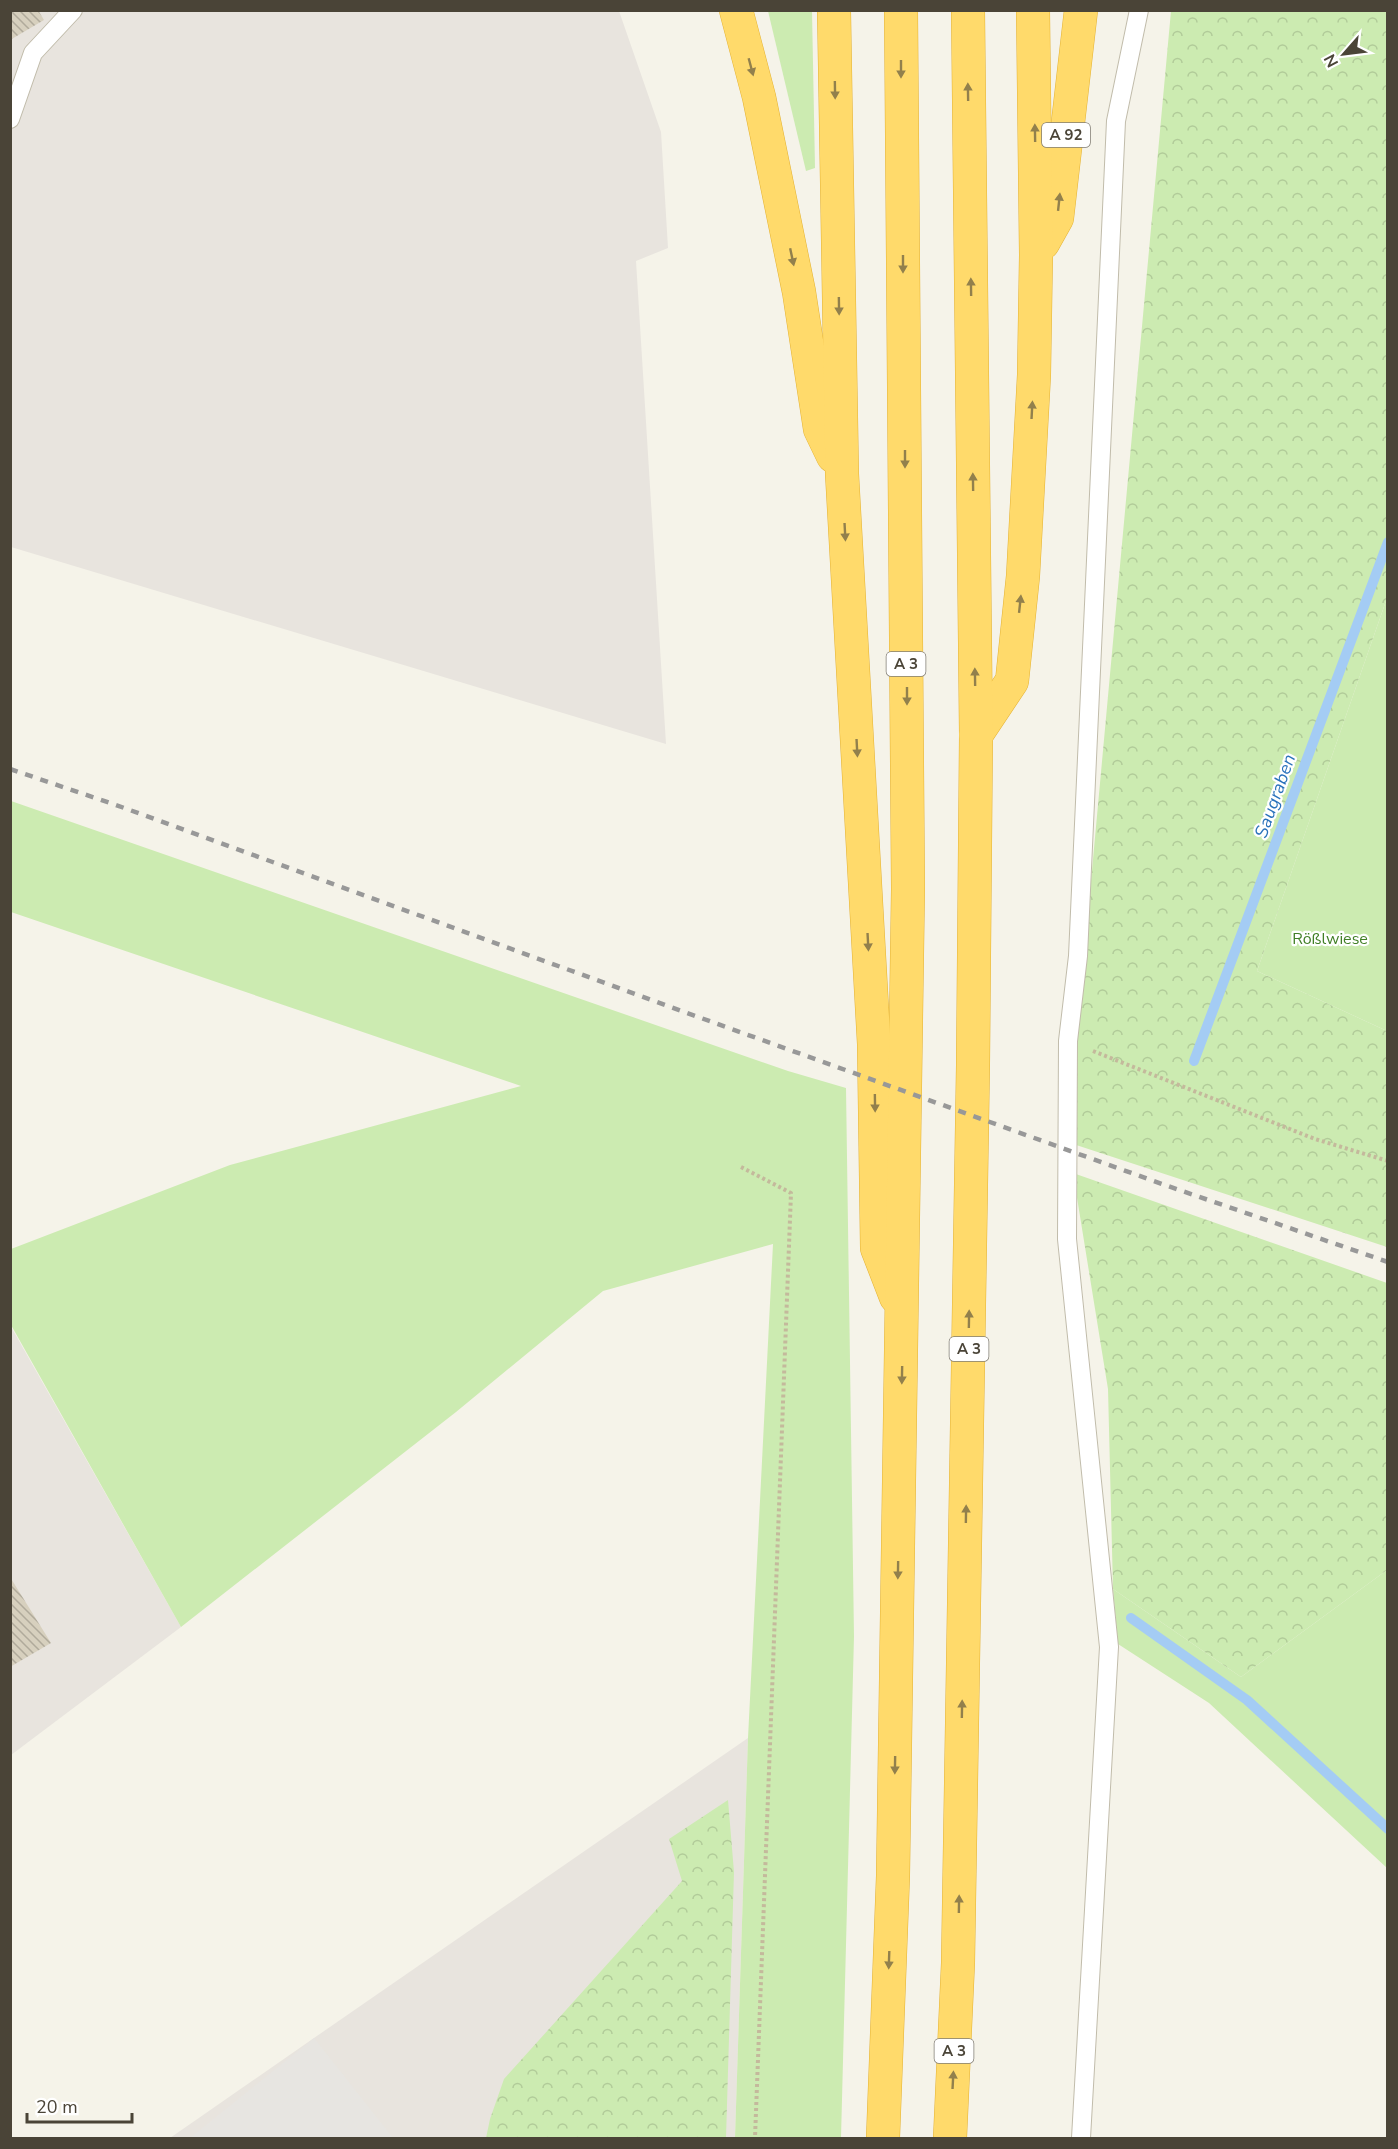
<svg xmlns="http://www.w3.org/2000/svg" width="1398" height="2149" viewBox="0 0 1398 2149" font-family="'Nunito Sans',sans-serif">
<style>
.industrial{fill:#e8e4de}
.green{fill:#ccebb1}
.forest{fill:url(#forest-crowns)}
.parking{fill:#e7e5e1}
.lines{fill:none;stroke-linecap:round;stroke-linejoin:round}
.stream{stroke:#a4ccf4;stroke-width:10}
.building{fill:url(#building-back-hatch)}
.service-casing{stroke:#c1bcab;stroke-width:20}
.motorway-casing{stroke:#e4b234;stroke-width:34}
.path{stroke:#c4b99c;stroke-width:4;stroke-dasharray:3 3;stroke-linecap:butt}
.service{stroke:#fff;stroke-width:18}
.motorway{stroke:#ffda6b;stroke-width:33}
.rail{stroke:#989898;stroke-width:4.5;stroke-dasharray:8 8;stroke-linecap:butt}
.oneway{fill:#92804c}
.labels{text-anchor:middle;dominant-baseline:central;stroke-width:4.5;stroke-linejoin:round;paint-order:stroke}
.shield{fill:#fff;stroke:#807c73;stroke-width:1.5}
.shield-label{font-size:15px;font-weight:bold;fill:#4a4437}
.park-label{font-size:16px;fill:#417f27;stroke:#fff}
.water-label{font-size:18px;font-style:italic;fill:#2a72bb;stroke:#fff}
</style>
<defs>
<pattern id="forest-crowns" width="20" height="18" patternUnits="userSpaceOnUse" patternTransform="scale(1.5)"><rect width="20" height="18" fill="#ccebb1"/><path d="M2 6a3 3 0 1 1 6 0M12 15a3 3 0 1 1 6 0" fill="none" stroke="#b1cb99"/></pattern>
<pattern id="building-back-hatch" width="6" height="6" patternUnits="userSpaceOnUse" patternTransform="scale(1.5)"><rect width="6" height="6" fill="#d7d0be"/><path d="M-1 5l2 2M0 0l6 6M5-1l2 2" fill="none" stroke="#b0aa9b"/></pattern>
</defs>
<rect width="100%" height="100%" fill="#f5f3e9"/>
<g class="industrial">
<polygon points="10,11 619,11 661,132 668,248 636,261 666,744 11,547"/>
<polygon points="10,1325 181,1627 11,1755 10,1755"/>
<polygon points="748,1738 735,2138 170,2138 314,2038"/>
</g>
<g class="green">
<polygon points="768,11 812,11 815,168 806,171"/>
<polygon points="1387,598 1387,1031 1257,971"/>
<polygon points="11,801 788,1071 846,1088 854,1636 841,2138 735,2138 748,1738 773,1244 603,1291 456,1412 181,1627 11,1325 11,1249 230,1165 521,1086 11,912"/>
<polygon points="1387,1570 1387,1868 1209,1703 1118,1644 1113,1589 1241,1677"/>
</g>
<g class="forest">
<polygon points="1171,11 1387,11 1387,598 1257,971 1387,1031 1387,1247 1067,1142"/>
<polygon points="1073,1173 1387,1283 1387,1570 1241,1677 1113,1589 1108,1389"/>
<polygon points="728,1800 734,1872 726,2138 486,2138 490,2119 504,2079 682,1881 669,1839"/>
</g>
<polygon class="parking" points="314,2038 393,2138 190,2138"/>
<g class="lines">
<g class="stream">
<polyline points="1194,1061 1388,542"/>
<polyline points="1131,1618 1247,1700 1388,1829"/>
</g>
</g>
<g class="building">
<polygon points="10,10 38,10 44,20 10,40"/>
<polygon points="10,1577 51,1643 10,1667"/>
</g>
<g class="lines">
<g class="service-casing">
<g id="service">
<polyline points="10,119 33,53 73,10"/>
<polyline points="1081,2138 1109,1647 1067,1239 1068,1041 1078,956 1116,121 1139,10"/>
</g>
</g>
<g class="motorway-casing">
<g id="motorway">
<polyline points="736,10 759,97 799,292 820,429 833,456"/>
<polyline points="834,10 842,474 874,1044 877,1248 896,1297"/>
<polyline points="1043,243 1057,218 1081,10"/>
<polyline points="976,735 1012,681 1023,576 1034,375 1036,255 1033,10"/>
<polyline points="883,2138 893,1876 908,889 901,10"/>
<polyline points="950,2138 958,1963 973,1065 976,735 968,10"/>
</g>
</g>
<g class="path">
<polyline points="1093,1051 1315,1139 1388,1161"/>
<polyline points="741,1167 791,1193 755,2138"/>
</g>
<use href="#service" class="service"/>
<use href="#motorway" class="motorway"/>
<polyline class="rail" points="10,769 116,805 701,1018 1162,1184 1388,1262"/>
</g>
<defs><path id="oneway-solid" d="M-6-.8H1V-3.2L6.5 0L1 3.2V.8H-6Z" transform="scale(1.5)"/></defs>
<g class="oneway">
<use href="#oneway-solid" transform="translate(751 67) rotate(75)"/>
<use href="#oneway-solid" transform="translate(901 69) rotate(90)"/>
<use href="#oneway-solid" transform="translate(835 90) rotate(89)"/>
<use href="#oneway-solid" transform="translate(968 92) rotate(-91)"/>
<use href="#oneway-solid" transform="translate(1035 133) rotate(-91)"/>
<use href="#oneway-solid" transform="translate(1059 202) rotate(-84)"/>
<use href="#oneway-solid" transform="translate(792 257) rotate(78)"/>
<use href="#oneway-solid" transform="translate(903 264) rotate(90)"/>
<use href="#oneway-solid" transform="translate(971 287) rotate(-91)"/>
<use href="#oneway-solid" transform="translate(839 306) rotate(89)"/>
<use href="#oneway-solid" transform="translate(1032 410) rotate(-87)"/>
<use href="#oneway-solid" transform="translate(905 459) rotate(90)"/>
<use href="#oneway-solid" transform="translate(973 482) rotate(-91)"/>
<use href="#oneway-solid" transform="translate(845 532) rotate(87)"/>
<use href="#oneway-solid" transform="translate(1020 604) rotate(-84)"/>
<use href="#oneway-solid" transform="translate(975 677) rotate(-91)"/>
<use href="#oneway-solid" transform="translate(907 696) rotate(90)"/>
<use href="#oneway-solid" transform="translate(857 748) rotate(87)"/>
<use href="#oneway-solid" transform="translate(868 942) rotate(87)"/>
<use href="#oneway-solid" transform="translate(875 1103) rotate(89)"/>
<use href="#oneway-solid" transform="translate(969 1319) rotate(-89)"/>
<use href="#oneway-solid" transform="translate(902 1375) rotate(91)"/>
<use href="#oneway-solid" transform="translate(966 1514) rotate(-89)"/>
<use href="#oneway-solid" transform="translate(898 1570) rotate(91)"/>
<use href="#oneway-solid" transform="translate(962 1709) rotate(-89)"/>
<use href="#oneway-solid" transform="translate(895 1765) rotate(91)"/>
<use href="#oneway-solid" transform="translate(959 1904) rotate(-89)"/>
<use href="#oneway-solid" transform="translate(889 1960) rotate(92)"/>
<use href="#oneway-solid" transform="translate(953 2080) rotate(-87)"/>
</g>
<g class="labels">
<g class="shield">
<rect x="1042" y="123" width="48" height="24" rx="4.5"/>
<rect x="886.5" y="652" width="39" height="24" rx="4.5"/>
<rect x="949.5" y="1337" width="39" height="24" rx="4.5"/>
<rect x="934.5" y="2039" width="39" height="24" rx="4.5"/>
</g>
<g class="shield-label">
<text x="1066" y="135">A 92</text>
<text x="906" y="664">A 3</text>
<text x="969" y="1349">A 3</text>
<text x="954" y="2051">A 3</text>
</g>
<g class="park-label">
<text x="1330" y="939">Rößlwiese</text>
</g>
<g class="water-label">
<text transform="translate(1275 796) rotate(-70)">Saugraben</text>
</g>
</g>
<rect width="1398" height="2149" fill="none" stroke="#4a4437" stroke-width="24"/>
<g transform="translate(1344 54) rotate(242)" stroke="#ffffff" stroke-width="4.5" paint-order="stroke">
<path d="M0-4.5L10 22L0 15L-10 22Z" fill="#4a4437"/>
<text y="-9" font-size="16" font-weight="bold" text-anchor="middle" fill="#4a4437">N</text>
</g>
<path d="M27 2113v9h105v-9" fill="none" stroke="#4a4437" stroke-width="3"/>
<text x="36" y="2113" font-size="18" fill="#4a4437" stroke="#ffffff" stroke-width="4.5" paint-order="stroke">20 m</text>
</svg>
